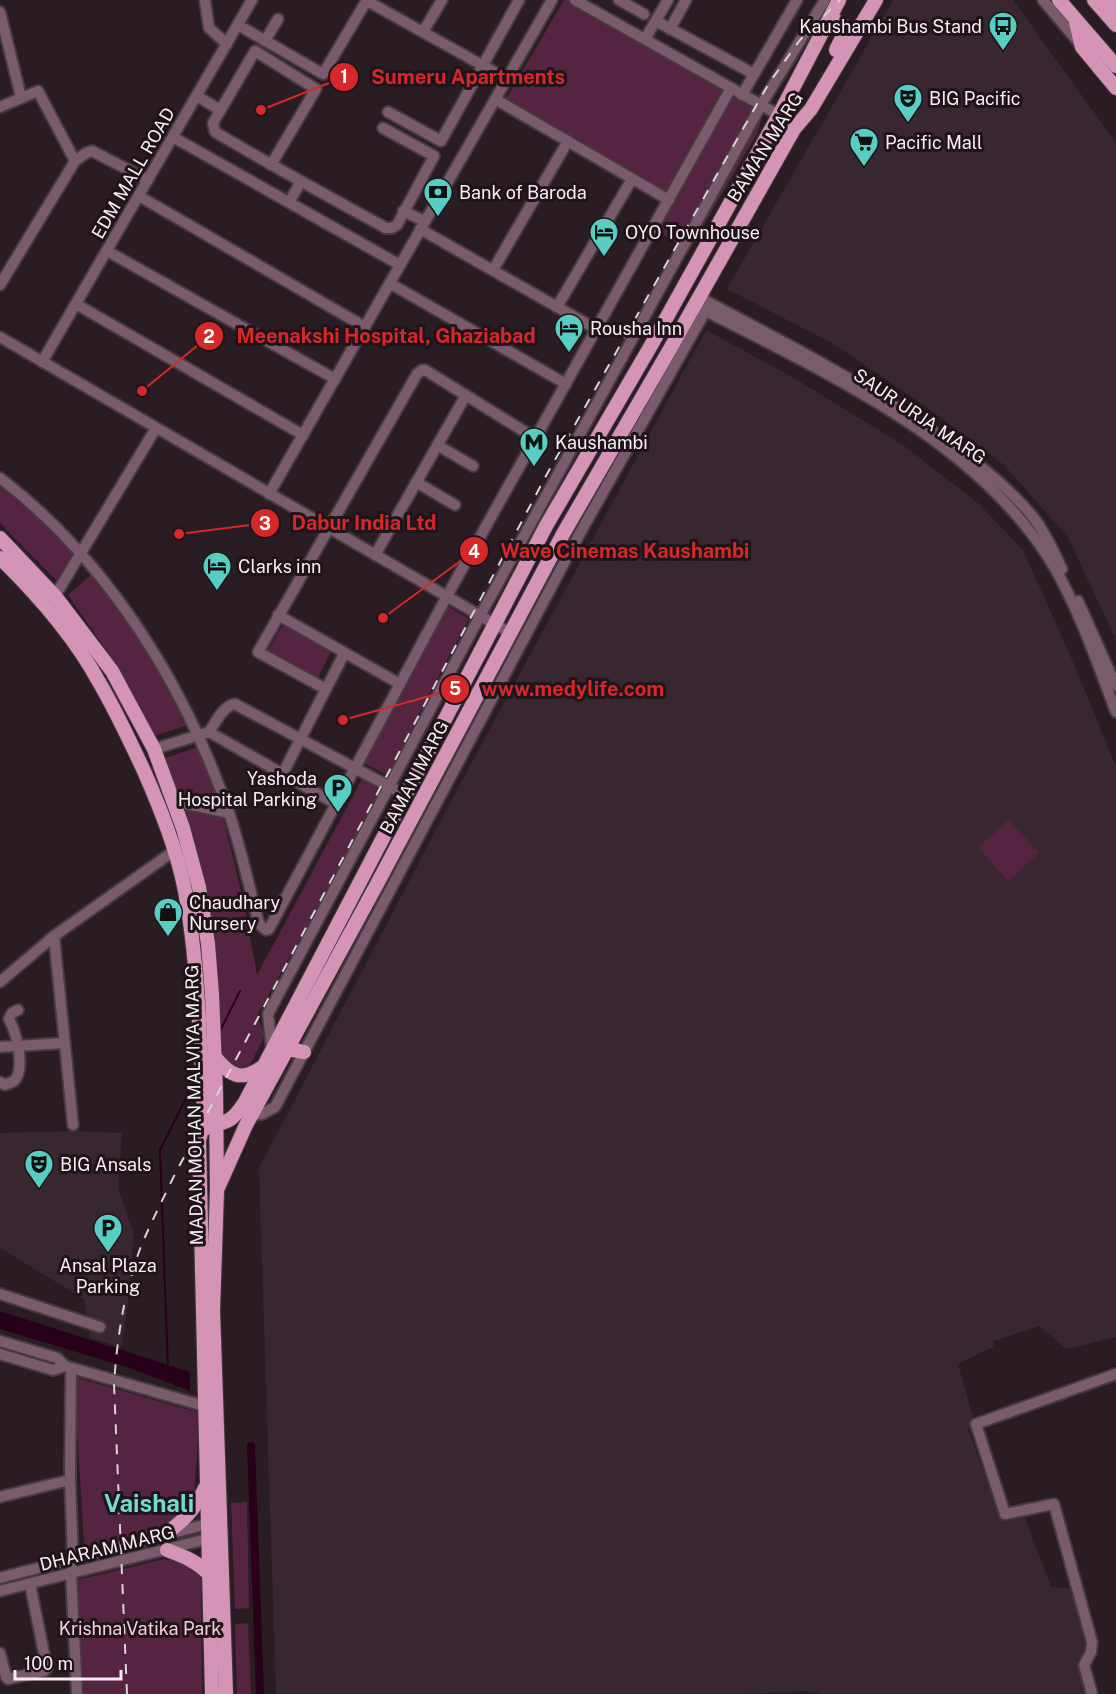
<svg xmlns="http://www.w3.org/2000/svg" width="1116" height="1694" viewBox="0 0 1116 1694" font-family="'Public Sans',sans-serif">
<style>
.built{fill:#382730}
.green{fill:#552440}
.water{fill:#290019}
.lines{fill:none;stroke-linecap:round;stroke-linejoin:round}
.stream{stroke:#290019;stroke-width:2}
.canal{stroke:#290019;stroke-width:8}
.minor-casing{stroke:#463a40;stroke-width:14}
.major-casing{stroke:#463a40;stroke-width:16}
.minor{stroke:#7a5b6b;stroke-width:10}
.major{stroke:#d594b6;stroke-width:14}
.rail{stroke:#dbd3d7;stroke-width:2;stroke-dasharray:10 10;stroke-linecap:butt}
.labels{text-anchor:middle;dominant-baseline:central;stroke-width:6;stroke-linejoin:round;paint-order:stroke}
.poi-label{font-size:18px;fill:#f6eef2;stroke:#1f1419;text-anchor:start}
.street-label{font-size:18px;fill:#f6eef2;stroke:#1f1419}
.park-label{font-size:18px;fill:#f6cce0;stroke:#1f1419}
.district-label{font-size:24px;font-weight:bold;fill:#72dbce;stroke:#1f1419}
.leader{fill:none;stroke:#d62828;stroke-width:2}
.callout-dot{fill:#d62828;stroke:#1f1419;stroke-width:2}
.mark-label{font-size:18px;text-anchor:middle;font-weight:bold;fill:#fff}
.callout-label{font-size:20px;text-anchor:middle;font-weight:bold;fill:#d62828;stroke:#1f1419;stroke-width:6;stroke-linejoin:round;paint-order:stroke}
</style>
<rect width="100%" height="100%" fill="#291d23"/>
<g class="built">
<polygon points="893,0 1013,0 1116,143 1116,640 1068,537 1004,465 925,406 832,343 727,289"/>
<polygon points="706,330 794,378 903,445 979,504 1023,550 1070,655 1116,766 1116,1337 1066,1349 1040,1326 994,1341 993,1347 958,1364 974,1421 968,1429 1001,1520 1023,1513 1051,1587 1075,1589 1087,1655 1076,1660 1087,1694 824,1694 806,1691 742,1694 276,1694 259,1168 458,788"/>
<polygon points="74,1131 122,1133 118,1189 134,1234 127,1311 121,1347 90,1338 84,1299 0,1248 0,1133"/>
</g>
<g class="green">
<polygon points="564,0 568,0 722,90 722,102 670,194 506,99"/>
<polygon points="735,98 759,112 761,120 758,132 689,250 657,231 731,99"/>
<polygon points="0,478 78,553 56,580 0,523"/>
<polygon points="94,572 169,683 191,724 154,736 109,654 68,595"/>
<polygon points="446,605 469,619 426,700 389,776 364,763"/>
<polygon points="286,626 332,650 318,677 268,650 281,628"/>
<polygon points="201,746 225,825 244,903 257,975 362,779 382,790 257,1016 265,1035 250,1065 239,1068 230,1064 223,1054 220,1040 217,976 208,901 193,835 165,758"/>
<polygon points="1009,820 1039,853 1008,881 978,847"/>
<polygon points="74,1377 200,1413 194,1495 190,1508 157,1533 90,1549 84,1543"/>
<polygon points="247,1502 249,1608 235,1609 231,1503"/>
<path d="M164 1559C180 1561 193 1565 201 1580L202 1694H84L77 1580Z"/>
<polygon points="248,1623 251,1694 237,1694 235,1624"/>
</g>
<polygon class="water" points="0,1311 190,1372 190,1391 133,1369 0,1329"/>
<g class="lines">
<g class="stream">
<polyline points="220,1031 240,991"/>
<polyline points="168,1368 160,1150 189,1092"/>
</g>
<polyline class="canal" points="251,1446 260,1694"/>
<g class="minor-casing">
<g id="minor">
<polyline points="205,0 209,28 227,44"/>
<polyline points="575,0 779,115"/>
<polyline points="619,0 644,14"/>
<polyline points="1043,0 1080,44"/>
<polyline points="367,1 507,79"/>
<polyline points="0,12 21,97"/>
<polyline points="656,21 754,74"/>
<polyline points="238,25 323,74 367,0"/>
<polyline points="670,29 686,0"/>
<polyline points="423,32 442,0"/>
<polyline points="645,39 668,0"/>
<polyline points="265,41 278,19"/>
<polyline points="742,95 797,0"/>
<polyline points="197,96 220,110"/>
<polyline points="495,99 669,200"/>
<polyline points="0,107 38,91 75,161 0,285"/>
<polyline points="388,112 441,141 519,0"/>
<polyline points="173,137 400,265"/>
<polyline points="75,161 86,153 92,151 148,180"/>
<path d="M271 165 316 89 255 51 213 123 215 132C271 165 329 197 386 228H392L397 225 434 156 383 128"/>
<polyline points="139,196 365,327"/>
<polyline points="289,202 301,182"/>
<polyline points="403,211 424,221"/>
<polyline points="420,229 596,329"/>
<polyline points="107,251 335,379"/>
<polyline points="493,270 568,141"/>
<polyline points="391,284 566,384"/>
<path d="M704 300C784 342 863 383 937 434 971 458 1007 485 1033 517 1046 533 1053 551 1062 569"/>
<polyline points="76,304 303,435"/>
<polyline points="557,307 632,179"/>
<path d="M700 308C824 372 978 440 1053 565 1080 611 1097 663 1116 712"/>
<polyline points="0,337 510,633"/>
<polyline points="42,362 252,0"/>
<polyline points="437,445 473,466"/>
<path d="M0 478C107 560 184 684 228 810 241 847 249 887 259 924L266 930 269 929 447 596 731 88"/>
<polyline points="416,482 455,505"/>
<polyline points="269,494 552,0"/>
<polyline points="375,555 466,395"/>
<polyline points="55,596 156,428"/>
<polyline points="1078,601 1116,686"/>
<polyline points="278,615 400,684"/>
<polyline points="326,689 258,652 417,374 422,370 425,370 535,438"/>
<path d="M209 732C216 722 223 706 235 704L405 795"/>
<polyline points="154,749 209,732 336,804"/>
<polyline points="283,773 344,654"/>
<polyline points="173,801 229,813"/>
<polyline points="54,936 73,1125"/>
<polyline points="0,982 54,936 174,851"/>
<polyline points="0,1047 65,1043"/>
<polyline points="272,1051 268,1014 480,616 761,105 825,0"/>
<path d="M0 1082 5 1085C8 1083 11 1083 14 1081 26 1069 16 1032 9 1019L12 1013 18 1010"/>
<polyline points="251,1115 262,1114 275,1107 580,533 710,303"/>
<polyline points="0,1294 100,1327"/>
<polyline points="0,1341 57,1358 65,1366 204,1406"/>
<polyline points="0,1354 53,1370 65,1366"/>
<polyline points="71,1368 70,1480 73,1559 71,1573 77,1694"/>
<polyline points="0,1497 70,1480"/>
<polyline points="0,1578 215,1522"/>
<polyline points="0,1591 215,1537"/>
<polyline points="0,1653 6,1677 8,1679 44,1671 47,1668 30,1584"/>
<polyline points="1092,1694 1084,1665 1091,1652 1092,1642 1054,1504 1005,1514 976,1424 1116,1374"/>
</g>
</g>
<g class="major-casing">
<g id="major">
<polyline points="1059,0 1116,66"/>
<polyline points="1094,0 1116,25"/>
<polyline points="1109,0 1116,9"/>
<polyline points="1076,22 1082,47 1116,88"/>
<polyline points="827,23 836,21 844,26 844,34 836,50"/>
<polyline points="0,538 55,596 112,671 154,749 183,828 199,887 208,944 212,994 216,1093 217,1190 213,1310 226,1694"/>
<path d="M0 558C37 594 74 636 99 682 116 711 130 741 144 771 161 810 177 850 185 891 194 941 198 991 200 1041 201 1068 208 1115 199 1140L212 1694"/>
<polyline points="287,1049 304,1052"/>
<path d="M214 1056C231 1077 241 1082 264 1066"/>
<path d="M203 1129C226 1121 231 1124 245 1102L546 526 653 342 779 115 839 0"/>
<polyline points="217,1190 246,1125 377,884 563,534 670,349 794,129 811,109 876,0"/>
<path d="M163 1536C183 1521 194 1511 205 1488"/>
<path d="M167 1550C183 1556 196 1561 208 1573"/>
</g>
</g>
<use href="#minor" class="minor"/>
<use href="#major" class="major"/>
<path class="rail" d="M127 1694 114 1384C117 1338 124 1293 140 1249 150 1224 163 1199 175 1174L547 474 769 83 800 40 840 0"/>
</g>
<defs>
<g id="bus-pin" transform="scale(1.5)"><path d="M0 17L-7.5 6A9.5 9.5 0 1 1 7.5 6Z" fill="#57cec1" stroke="#1f1419"/><path d="M-5-6H5V4H4V6H2V4H-2V6H-4V4H-5ZM-3.5-4V0h7V-4ZM-3.5 1.2v1.5H-2V1.2ZM2 1.2v1.5H3.5V1.2Z" fill="#111"/></g>
<g id="theatre-pin" transform="scale(1.5)"><path d="M0 17L-7.5 6A9.5 9.5 0 1 1 7.5 6Z" fill="#57cec1" stroke="#1f1419"/><path d="M-5-5.5Q0-4 5-5.5V0Q5 5 0 6Q-5 5-5 0ZM-3.3-2.5H-1v1.5H-3.3ZM1-2.5H3.3v1.5H1ZM-2.8 1Q0 5.5 2.8 1Z" fill="#111"/></g>
<g id="supermarket-pin" transform="scale(1.5)"><path d="M0 17L-7.5 6A9.5 9.5 0 1 1 7.5 6Z" fill="#57cec1" stroke="#1f1419"/><path d="M-6-5.5h2.5l.6 2H6L4.5 2H-2.5L-4.4-4H-6ZM-1.5 3.2a1.3 1.3 0 1 0 .1 0ZM3 3.2a1.3 1.3 0 1 0 .1 0Z" fill="#111"/></g>
<g id="bank-pin" transform="scale(1.5)"><path d="M0 17L-7.5 6A9.5 9.5 0 1 1 7.5 6Z" fill="#57cec1" stroke="#1f1419"/><path d="M-6-4H6V4H-6ZM0-2.3a2.3 2.3 0 1 0 0 4.6a2.3 2.3 0 1 0 0-4.6Z" fill="#111"/></g>
<g id="hotel-pin" transform="scale(1.5)"><path d="M0 17L-7.5 6A9.5 9.5 0 1 1 7.5 6Z" fill="#57cec1" stroke="#1f1419"/><path d="M-6-4.5h1.5V1H6V5H4.5V3h-9V5H-6ZM-4 0a1.8 1.8 0 1 1 3.6 0ZM.5 0V-2.5h3Q6-2.5 6 0Z" fill="#111"/></g>
<g id="metro-pin" transform="scale(1.5)"><path d="M0 17L-7.5 6A9.5 9.5 0 1 1 7.5 6Z" fill="#57cec1" stroke="#1f1419"/><path d="M-5.5 5V-5H-3L0 0L3-5H5.5V5H3V-.5L0 4L-3-.5V5Z" fill="#111"/></g>
<g id="parking-pin" transform="scale(1.5)"><path d="M0 17L-7.5 6A9.5 9.5 0 1 1 7.5 6Z" fill="#57cec1" stroke="#1f1419"/><path d="M-3.5-5.5H1a3.5 3.5 0 0 1 0 7H-1V5.5H-3.5ZM-1-3.4V-.6H.8a1.4 1.4 0 0 0 0-2.8Z" fill="#111"/></g>
<g id="shop-pin" transform="scale(1.5)"><path d="M0 17L-7.5 6A9.5 9.5 0 1 1 7.5 6Z" fill="#57cec1" stroke="#1f1419"/><path d="M-5-2.5h2.3a2.7 3.5 0 0 1 5.4 0H5L5.5 6h-11ZM-1.5-2.5h3a1.5 2.3 0 0 0-3 0Z" fill="#111"/></g>
</defs>
<g fill-rule="evenodd">
<use href="#bus-pin" x="1003" y="26"/>
<use href="#theatre-pin" x="908" y="98"/>
<use href="#supermarket-pin" x="864" y="142"/>
<use href="#bank-pin" x="438" y="192"/>
<use href="#hotel-pin" x="604" y="232"/>
<use href="#hotel-pin" x="569" y="328"/>
<use href="#metro-pin" x="534" y="442"/>
<use href="#hotel-pin" x="217" y="566"/>
<use href="#parking-pin" x="338" y="788"/>
<use href="#shop-pin" x="168" y="912"/>
<use href="#theatre-pin" x="39" y="1164"/>
<use href="#parking-pin" x="108" y="1228"/>
</g>
<g class="labels">
<g class="poi-label">
<text x="982" y="26" text-anchor="end">Kaushambi Bus Stand</text>
<text x="929" y="98">BIG Pacific</text>
<text x="885" y="142">Pacific Mall</text>
<text x="459" y="192">Bank of Baroda</text>
<text x="625" y="232">OYO Townhouse</text>
<text x="590" y="328">Rousha Inn</text>
<text x="555" y="442">Kaushambi</text>
<text x="238" y="566">Clarks inn</text>
<text x="317" y="778" text-anchor="end">Yashoda<tspan x="317" dy="21">Hospital Parking</tspan></text>
<text x="189" y="902">Chaudhary<tspan x="189" dy="21">Nursery</tspan></text>
<text x="60" y="1164">BIG Ansals</text>
<text x="108" y="1265" text-anchor="middle">Ansal Plaza<tspan x="108" dy="21">Parking</tspan></text>
</g>
<g class="street-label">
<text transform="translate(765 147) rotate(-58)">BAMAN MARG</text>
<text transform="translate(133 173) rotate(-60)">EDM MALL ROAD</text>
<text transform="translate(920 416) rotate(34)">SAUR URJA MARG</text>
<text transform="translate(414 777) rotate(-62)">BAMAN MARG</text>
<text transform="translate(194 1105) rotate(-91)">MADAN MOHAN MALVIYA MARG</text>
<text transform="translate(107 1548) rotate(-14)">DHARAM MARG</text>
</g>
<g class="park-label">
<text x="140" y="1628">Krishna Vatika Park</text>
</g>
<g class="district-label">
<text x="149" y="1503">Vaishali</text>
</g>
</g>
<path class="leader" d="M261 110L344 77M142 391L209 336M179 534L265 523M383 618L474 551M343 720L455 689"/>
<g class="callout-dot">
<circle cx="261" cy="110" r="6"/>
<circle cx="142" cy="391" r="6"/>
<circle cx="179" cy="534" r="6"/>
<circle cx="383" cy="618" r="6"/>
<circle cx="343" cy="720" r="6"/>
<circle cx="344" cy="77" r="15"/>
<circle cx="209" cy="336" r="15"/>
<circle cx="265" cy="523" r="15"/>
<circle cx="474" cy="551" r="15"/>
<circle cx="455" cy="689" r="15"/>
</g>
<g class="mark-label">
<text x="344" y="83">1</text>
<text x="209" y="343">2</text>
<text x="265" y="530">3</text>
<text x="474" y="558">4</text>
<text x="455" y="695">5</text>
</g>
<g class="callout-label">
<text x="468" y="84">Sumeru Apartments</text>
<text x="386" y="343">Meenakshi Hospital, Ghaziabad</text>
<text x="364" y="530">Dabur India Ltd</text>
<text x="625" y="558">Wave Cinemas Kaushambi</text>
<text x="573" y="696">www.medylife.com</text>
</g>
<path d="M15 1670v9h106v-9" fill="none" stroke="#f6eef2" stroke-width="3"/>
<text x="24" y="1670" font-size="18" fill="#f6eef2" stroke="#1f1419" stroke-width="4.5" paint-order="stroke">100 m</text>
</svg>
